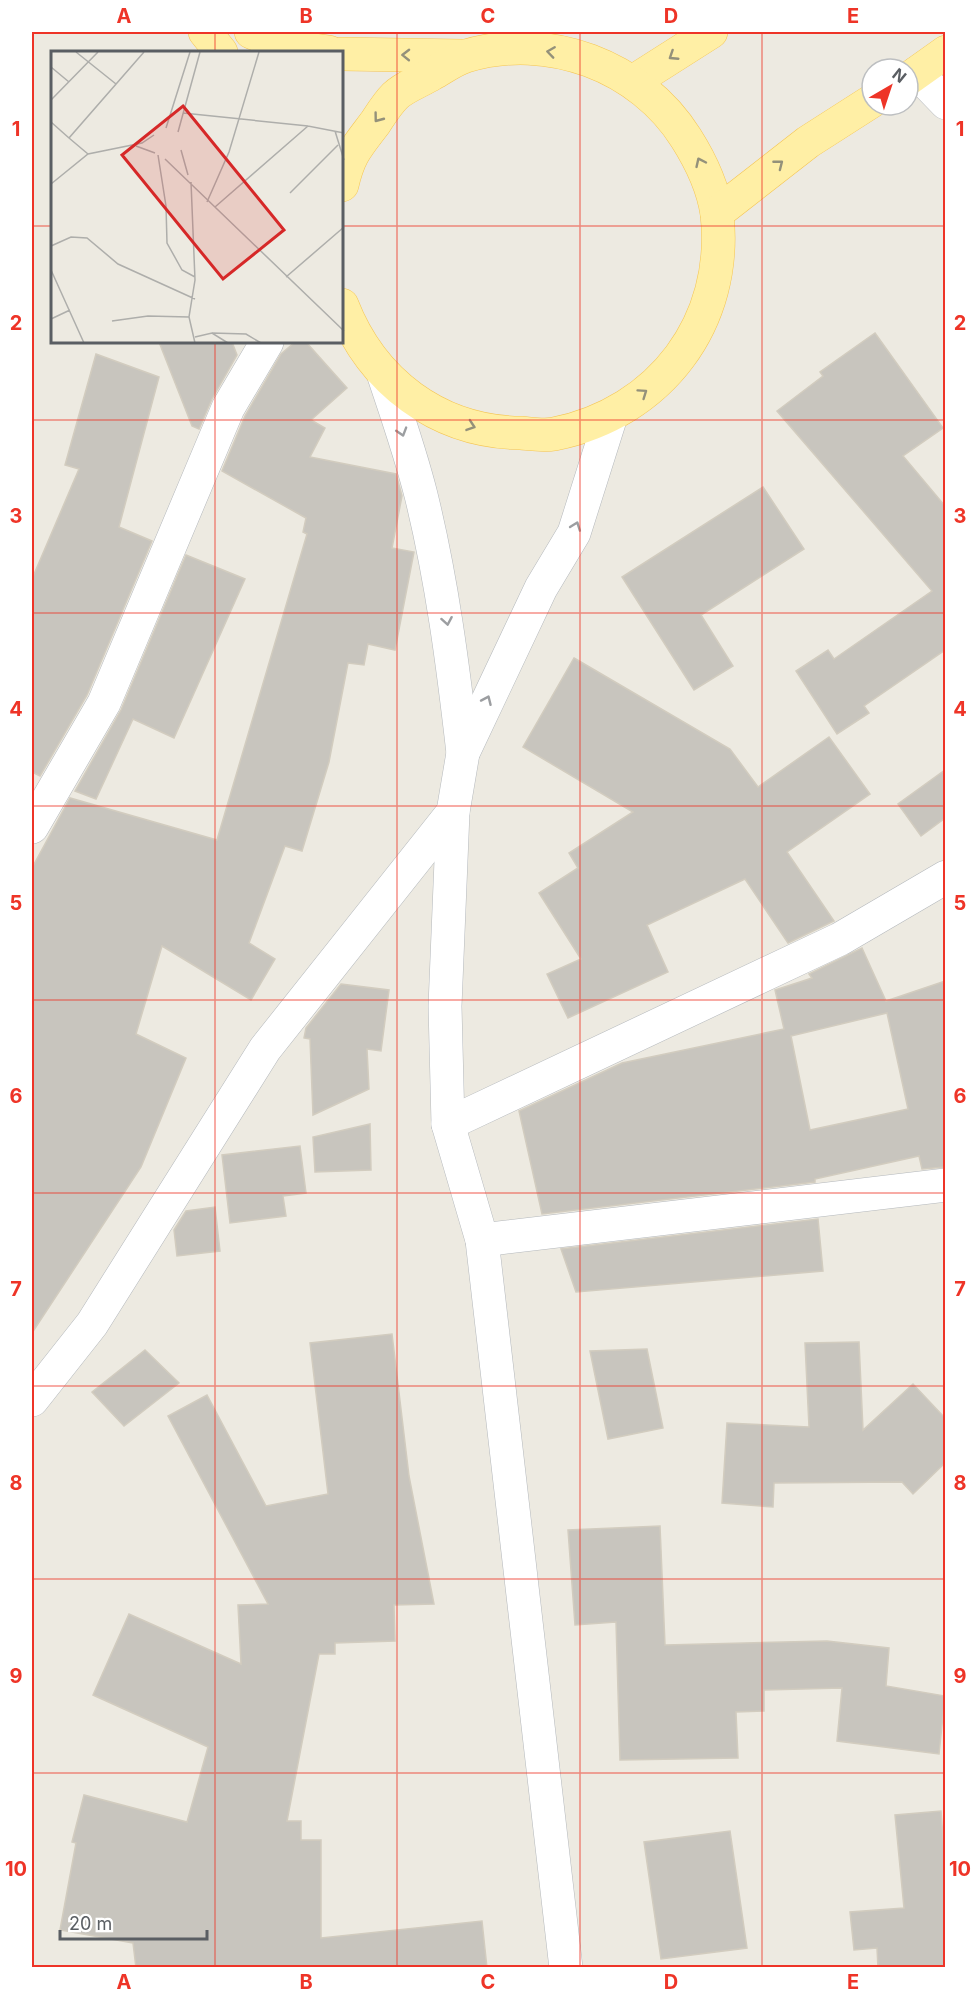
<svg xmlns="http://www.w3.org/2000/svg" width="977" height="1999" viewBox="0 0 977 1999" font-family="Inter,sans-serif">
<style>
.building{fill:#c8c5be;stroke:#d2ccbf;stroke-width:1.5;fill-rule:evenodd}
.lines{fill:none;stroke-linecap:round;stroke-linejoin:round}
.street-casing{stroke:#b4b8bc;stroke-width:34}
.primary-casing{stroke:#f5c553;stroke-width:34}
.street{stroke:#fff;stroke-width:33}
.primary{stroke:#ffefa5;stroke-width:33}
.oneway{stroke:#94917a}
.oneway2{stroke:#9c9ea1}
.grid{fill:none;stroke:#ee3427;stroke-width:1.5;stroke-opacity:0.55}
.inset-road{fill:none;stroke:#aeaeab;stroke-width:1.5}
.view{fill:#d62828;fill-opacity:0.15;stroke:#d62828;stroke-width:3}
.inset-edge{fill:none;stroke:#5a5e63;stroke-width:3}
.neatline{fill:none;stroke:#ee3427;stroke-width:2}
.grid-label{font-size:20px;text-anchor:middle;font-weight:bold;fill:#ee3427}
</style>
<rect width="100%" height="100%" fill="#edeae1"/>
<g class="building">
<polygon points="875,333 943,428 903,456 945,506 945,650 864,706 869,713 837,734 796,671 828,650 834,659 932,591 777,411 823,376 820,372"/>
<polygon points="159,342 232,342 237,355 212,399 199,429 192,426"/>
<polygon points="295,342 306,342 347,388 311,420 325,428 310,457 396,474 402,496 392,548 414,552 395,650 368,644 364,665 348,663 329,762 302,851 285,846 249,943 275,959 251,1000 162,946 136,1034 186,1058 141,1167 32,1333 32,868 70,798 217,840 307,534 303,532 306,518 222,471 245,416 281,354"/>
<polygon points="96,354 159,377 119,527 152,541 87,695 40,776 32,772 32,579 79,469 65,465"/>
<polygon points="763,487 804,549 701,615 733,666 694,690 622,577"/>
<polygon points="186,555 245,579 174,738 133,719 96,799 75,791 121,710"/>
<polygon points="574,658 730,749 758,787 829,737 870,794 787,852 834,921 788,943 745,879 647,925 668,972 568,1018 547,974 581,959 539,893 578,868 569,853 633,812 523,747"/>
<polygon points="945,770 945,818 921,836 898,804"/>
<path d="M862 948 886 1001 945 981V1167L922 1169 919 1156 815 1179V1182L542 1214 519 1111 622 1063 784 1029 775 990 812 978 809 974ZM887 1013 908 1109 810 1130 791 1036Z"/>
<polygon points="341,984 389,990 381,1051 367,1049 369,1089 313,1115 310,1039 304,1038 306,1028"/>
<polygon points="370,1124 371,1170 315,1172 313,1137"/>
<polygon points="300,1146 306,1193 283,1196 286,1216 230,1223 222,1155"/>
<polygon points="215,1207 220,1251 177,1256 174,1230 186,1211"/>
<polygon points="818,1219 823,1271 576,1292 561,1249"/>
<polygon points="392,1334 409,1476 434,1604 394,1605 395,1641 335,1643 335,1654 319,1654 287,1821 301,1821 301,1840 321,1840 321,1938 482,1921 487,1968 136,1968 133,1943 60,1930 76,1843 72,1842 84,1795 187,1822 208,1747 93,1695 129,1614 241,1664 238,1605 268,1604 168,1416 207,1395 266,1506 328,1494 310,1343"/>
<polygon points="859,1342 863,1430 913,1384 945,1418 945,1463 913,1494 902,1482 774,1483 773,1507 722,1503 727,1423 809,1427 805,1343"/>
<polygon points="647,1349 663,1428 608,1439 590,1351"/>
<polygon points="145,1350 179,1383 124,1426 92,1392"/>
<polygon points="660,1526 665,1645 827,1641 889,1648 886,1686 945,1696 939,1754 837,1741 842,1688 764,1690 764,1711 736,1712 738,1758 620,1760 616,1622 575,1625 568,1530"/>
<polygon points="941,1811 945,1864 945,1968 878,1968 877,1948 854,1950 850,1912 904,1908 895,1815"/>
<polygon points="730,1831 747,1948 661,1959 644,1842"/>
</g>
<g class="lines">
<g class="street-casing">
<g id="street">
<polyline points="917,73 946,103"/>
<path d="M384 376C397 415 411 455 421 495 442 580 453 666 463 753"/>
<polyline points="32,827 104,703 228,408 267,342"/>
<polyline points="448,1124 840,939 946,877"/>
<polyline points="482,1240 946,1185"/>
<polyline points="32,1400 92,1324 265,1049 453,812"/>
<polyline points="566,1968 482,1240 448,1124 445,1006 453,812 463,753 541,588 574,533 611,416"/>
</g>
</g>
<g class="primary-casing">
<g id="primary">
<polyline points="205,32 221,52"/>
<polyline points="251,32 285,46 329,52"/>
<polyline points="342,54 463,56"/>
<polyline points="908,79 946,52"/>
<polyline points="634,81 711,32"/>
<path d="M342 185C349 154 357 147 375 123 381 114 387 104 395 96 404 87 421 81 432 74 443 68 455 59 466 56 548 31 641 66 686 138 700 160 713 187 717 214 729 322 660 413 554 434 544 436 532 434 521 433 438 432 372 382 342 305"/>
<polyline points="717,213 808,142 872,101"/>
</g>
</g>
<use href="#street" class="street"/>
<use href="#primary" class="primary"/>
</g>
<defs><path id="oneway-chevron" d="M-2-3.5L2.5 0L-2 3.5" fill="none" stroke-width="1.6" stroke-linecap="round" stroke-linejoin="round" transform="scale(1.5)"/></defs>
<g class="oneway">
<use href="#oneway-chevron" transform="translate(551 52) rotate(-172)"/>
<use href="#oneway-chevron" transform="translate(406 55) rotate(-179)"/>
<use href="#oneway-chevron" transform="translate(673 56) rotate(147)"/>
<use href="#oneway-chevron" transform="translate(378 118) rotate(127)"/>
<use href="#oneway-chevron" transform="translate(700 162) rotate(-115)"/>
<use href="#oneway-chevron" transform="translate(779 164) rotate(-38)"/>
<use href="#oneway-chevron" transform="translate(643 393) rotate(-35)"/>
<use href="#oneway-chevron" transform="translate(471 426) rotate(19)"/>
</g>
<g class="oneway2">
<use href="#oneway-chevron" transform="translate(402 432) rotate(73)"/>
<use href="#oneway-chevron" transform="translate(576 526) rotate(-70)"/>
<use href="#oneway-chevron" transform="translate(447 621) rotate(80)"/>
<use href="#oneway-chevron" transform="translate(487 700) rotate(-66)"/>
</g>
<path class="grid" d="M215 32V52M397 32V1968M580 32V1968M762 32V1968M32 226H52M342 226H946M215 342V1968M32 420H946M32 613H946M32 806H946M32 1000H946M32 1193H946M32 1386H946M32 1579H946M32 1773H946"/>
<g transform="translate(51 51)">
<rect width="292" height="292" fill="#edeae1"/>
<path class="inset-road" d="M25 1 65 33M0 16 18 31M0 49 47 1M132 62 257 75M0 71 18 87M115 77 139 1M284 80 293 109M127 81 149 1M85 95 104 102M130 99 137 124M37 103 18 87 93 1M107 104 115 155 116 192 131 219 144 226M114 108 293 280M140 131 144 229 138 266 144 292M0 133 37 103 91 92 103 84M239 142 287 94M156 151 178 101 208 1M164 156 257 75 293 82M0 195 20 186 36 187 67 213 144 248M0 219 33 292M235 226 293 176M0 268 19 259M61 270 97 265 138 266M161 282 195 283 210 292M144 286 161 282 177 292"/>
<path class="view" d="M132 55 233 179 172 228 71 104Z"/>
<rect width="292" height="292" class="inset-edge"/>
</g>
<rect width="977" height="1999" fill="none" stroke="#ffffff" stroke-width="66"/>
<g transform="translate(890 87) rotate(39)"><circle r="28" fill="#ffffff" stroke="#bdbfc1" stroke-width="1.5"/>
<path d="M0-4.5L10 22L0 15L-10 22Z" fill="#ee3427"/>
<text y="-9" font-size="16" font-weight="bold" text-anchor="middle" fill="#5a5e63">N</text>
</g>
<path d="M60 1930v9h147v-9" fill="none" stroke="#5a5e63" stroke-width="3"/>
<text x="69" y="1930" font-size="18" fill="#5a5e63" stroke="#ffffff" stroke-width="4.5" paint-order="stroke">20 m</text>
<rect x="33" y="33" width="911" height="1933" class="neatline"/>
<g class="grid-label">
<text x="124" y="23">A</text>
<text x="306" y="23">B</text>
<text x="488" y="23">C</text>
<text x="671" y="23">D</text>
<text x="853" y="23">E</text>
<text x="16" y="136">1</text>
<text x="960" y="136">1</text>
<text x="16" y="330">2</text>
<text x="960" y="330">2</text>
<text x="16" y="523">3</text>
<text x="960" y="523">3</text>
<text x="16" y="716">4</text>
<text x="960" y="716">4</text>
<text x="16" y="910">5</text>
<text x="960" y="910">5</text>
<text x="16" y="1103">6</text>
<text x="960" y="1103">6</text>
<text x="16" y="1296">7</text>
<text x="960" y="1296">7</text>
<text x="16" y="1490">8</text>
<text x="960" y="1490">8</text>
<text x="16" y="1683">9</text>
<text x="960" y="1683">9</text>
<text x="16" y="1876">10</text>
<text x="960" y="1876">10</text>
<text x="124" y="1989">A</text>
<text x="306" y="1989">B</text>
<text x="488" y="1989">C</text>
<text x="671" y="1989">D</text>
<text x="853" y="1989">E</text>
</g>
</svg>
